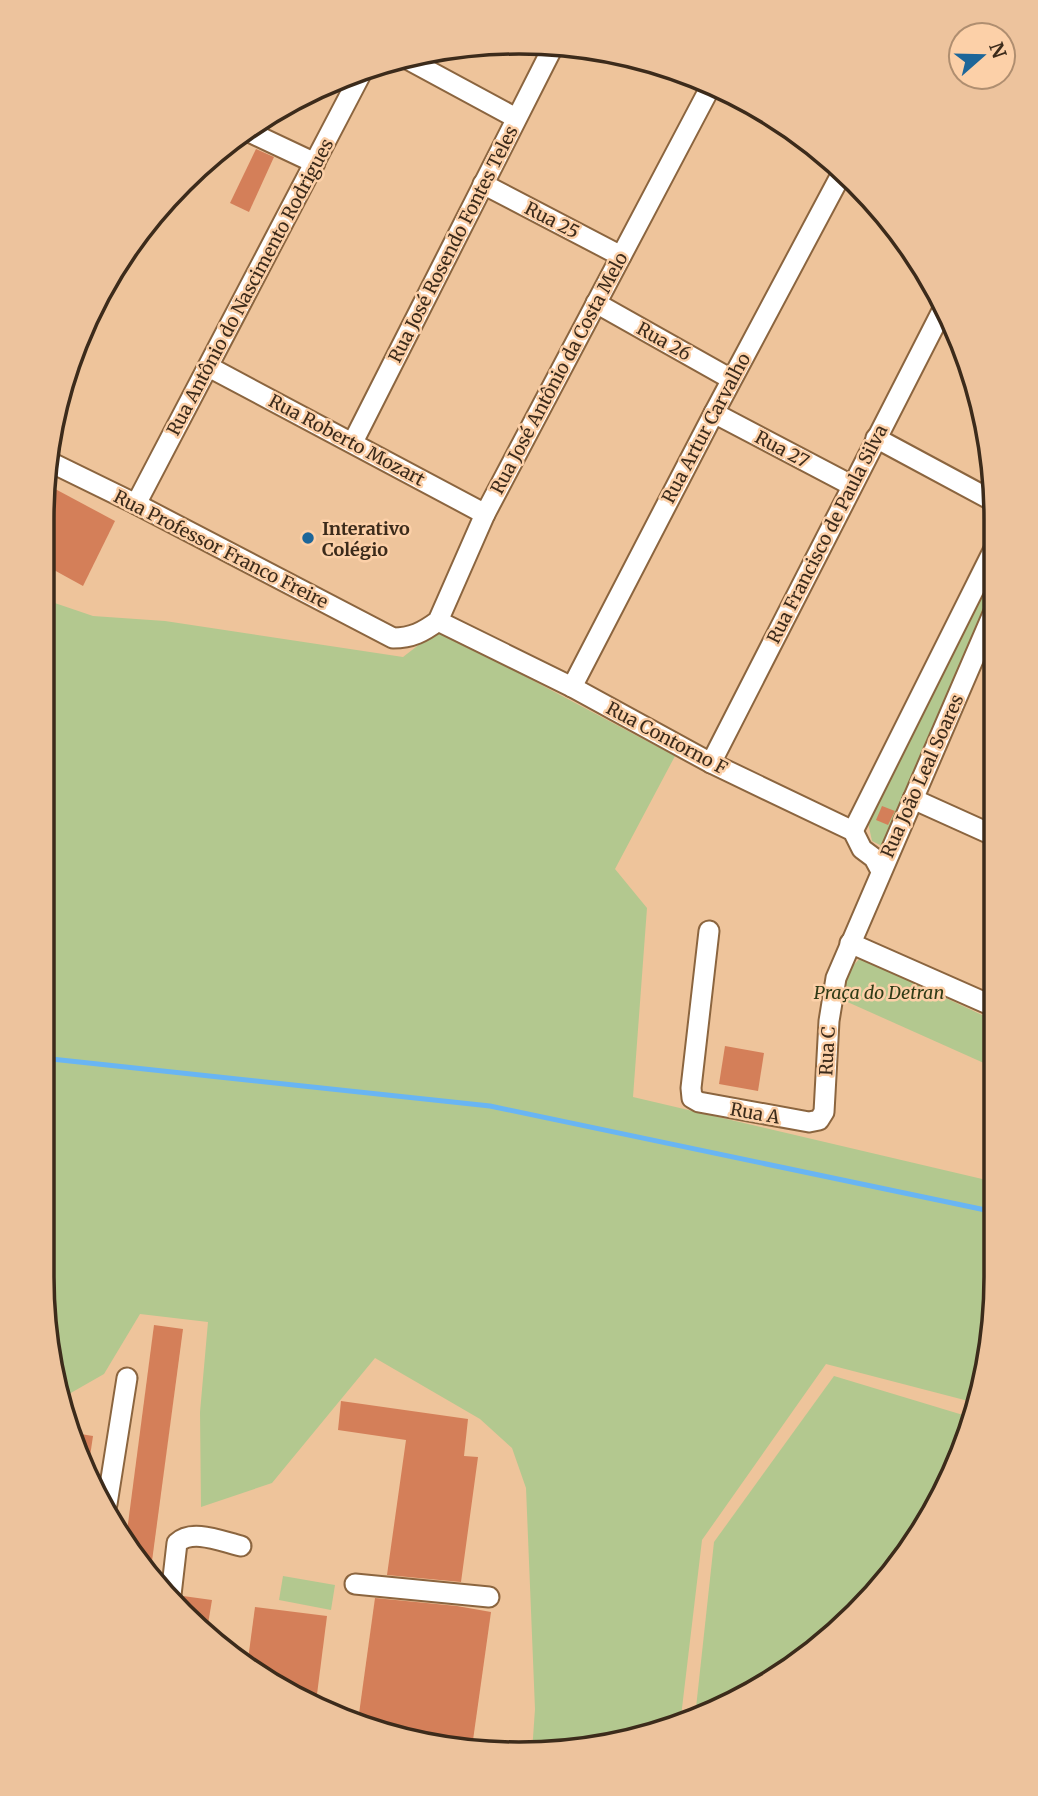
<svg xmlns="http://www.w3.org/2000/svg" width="1038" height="1796" viewBox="0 0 1038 1796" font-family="Merriweather,serif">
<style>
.green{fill:#b3c88f}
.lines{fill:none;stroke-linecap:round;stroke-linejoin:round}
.stream{stroke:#69b5f3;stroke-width:5}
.building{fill:#d47f59}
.minor-casing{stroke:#8b653f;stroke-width:23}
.minor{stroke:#fff;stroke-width:19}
.poi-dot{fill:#1d6699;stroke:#fcd0a8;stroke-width:2.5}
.labels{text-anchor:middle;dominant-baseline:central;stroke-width:5;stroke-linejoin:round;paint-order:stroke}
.street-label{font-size:18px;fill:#3c2b1b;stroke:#fcd0a8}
.poi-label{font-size:18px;font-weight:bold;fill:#3c2b1b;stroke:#fcd0a8;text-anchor:start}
.park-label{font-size:18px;font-style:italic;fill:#303b17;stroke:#fcd0a8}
.rim{fill:none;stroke:#3c2b1b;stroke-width:3.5}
</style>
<rect width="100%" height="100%" fill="#eec49b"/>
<g class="green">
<polygon points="995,540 995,596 886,848 872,841 867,818"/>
<polygon points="43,599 93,616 165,621 403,657 438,630 675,756 615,869 647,908 633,1097 995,1182 995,1309 976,1403 826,1364 702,1540 680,1725 673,1729 532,1752 535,1709 526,1488 512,1448 480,1419 375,1358 272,1483 201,1507 200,1412 208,1322 140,1314 104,1374 62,1398 42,1277"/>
<polygon points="860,958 995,1021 995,1068 843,1000 845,975"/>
<polygon points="834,1376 973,1418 971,1431 916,1542 810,1655 695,1717 714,1542"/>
<polygon points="283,1576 335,1585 331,1610 279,1600"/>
</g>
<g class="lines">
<polyline class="stream" points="42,1058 490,1106 995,1212"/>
</g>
<g class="building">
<polygon points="256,149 274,157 249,212 230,203"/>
<polygon points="44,483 115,521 83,586 43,564"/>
<polygon points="882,806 895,811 888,825 876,820"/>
<polygon points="725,1046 764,1053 758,1091 719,1084"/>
<polygon points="154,1325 183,1329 150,1576 140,1567 126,1539"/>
<polygon points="341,1401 468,1419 464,1456 478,1457 461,1582 387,1575 406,1440 338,1430"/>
<polygon points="68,1432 93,1436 88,1470"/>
<polygon points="183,1596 212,1600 207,1630 181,1605"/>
<polygon points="375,1598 457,1606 491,1612 473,1740 358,1721"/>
<polygon points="255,1607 327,1616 316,1702 254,1673 247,1667"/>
</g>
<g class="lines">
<g class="minor-casing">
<g id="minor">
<polyline points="405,58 516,118"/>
<polyline points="245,130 315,163"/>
<polyline points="483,184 621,256"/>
<polyline points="596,303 731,379"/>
<polyline points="209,367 485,514"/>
<polyline points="714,413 851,485"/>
<polyline points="876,438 995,502"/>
<polyline points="353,442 554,45"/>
<path d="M48 461 136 504 393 638C412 638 423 632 438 621L485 514 712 84"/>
<polyline points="136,504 363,70"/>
<polyline points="438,621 572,687 711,763 853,831 862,849 874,858 881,871"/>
<polyline points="572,687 714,413 843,171"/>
<polyline points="711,763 944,307"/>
<polyline points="913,799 995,836"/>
<polyline points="853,831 995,547"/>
<polyline points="709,931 691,1088 692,1098 699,1102 809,1122 819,1120 824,1112 829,1021 836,978 995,609"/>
<polyline points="850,943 995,1007"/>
<polyline points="107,1504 127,1378"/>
<polyline points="355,1584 489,1597"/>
<path d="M171 1595 177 1543C192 1528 223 1542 241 1546"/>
</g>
</g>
<use href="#minor" class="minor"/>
</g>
<circle class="poi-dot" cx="308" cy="538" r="7"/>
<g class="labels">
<g class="street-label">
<text transform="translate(552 220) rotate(27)">Rua 25</text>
<text transform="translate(453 244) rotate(-63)">Rua José Rosendo Fontes Teles</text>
<text transform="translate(250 287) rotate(-62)">Rua Antônio do Nascimento Rodrigues</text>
<text transform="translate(664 341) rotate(29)">Rua 26</text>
<text transform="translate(559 373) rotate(-62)">Rua José Antônio da Costa Melo</text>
<text transform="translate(706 428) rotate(-62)">Rua Artur Carvalho</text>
<text transform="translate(347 440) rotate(28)">Rua Roberto Mozart</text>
<text transform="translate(782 449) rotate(28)">Rua 27</text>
<text transform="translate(827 534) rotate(-63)">Rua Francisco de Paula Silva</text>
<text transform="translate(221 549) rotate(27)">Rua Professor Franco Freire</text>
<text transform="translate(667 738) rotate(28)">Rua Contorno F</text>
<text transform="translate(922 776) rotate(-66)">Rua João Leal Soares</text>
<text transform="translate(827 1051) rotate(-87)">Rua C</text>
<text transform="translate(755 1113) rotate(10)">Rua A</text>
</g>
<g class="poi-label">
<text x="322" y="528">Interativo<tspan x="322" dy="21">Colégio</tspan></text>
</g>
<g class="park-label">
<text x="879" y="992">Praça do Detran</text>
</g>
</g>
<path d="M0 0H1038V1796H0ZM519 54H519A465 465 0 0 1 984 519V1277A465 465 0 0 1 519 1742H519A465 465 0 0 1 54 1277V519A465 465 0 0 1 519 54Z" fill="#edc39d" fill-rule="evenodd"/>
<path class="rim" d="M519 54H519A465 465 0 0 1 984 519V1277A465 465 0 0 1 519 1742H519A465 465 0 0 1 54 1277V519A465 465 0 0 1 519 54Z"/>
<g transform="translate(982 56) rotate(70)"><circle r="33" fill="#fcd0a8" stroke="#af8e70" stroke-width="2"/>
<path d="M0-5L12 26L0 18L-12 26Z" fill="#1d6699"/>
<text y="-10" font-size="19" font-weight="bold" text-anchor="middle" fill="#3c2b1b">N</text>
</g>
</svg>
